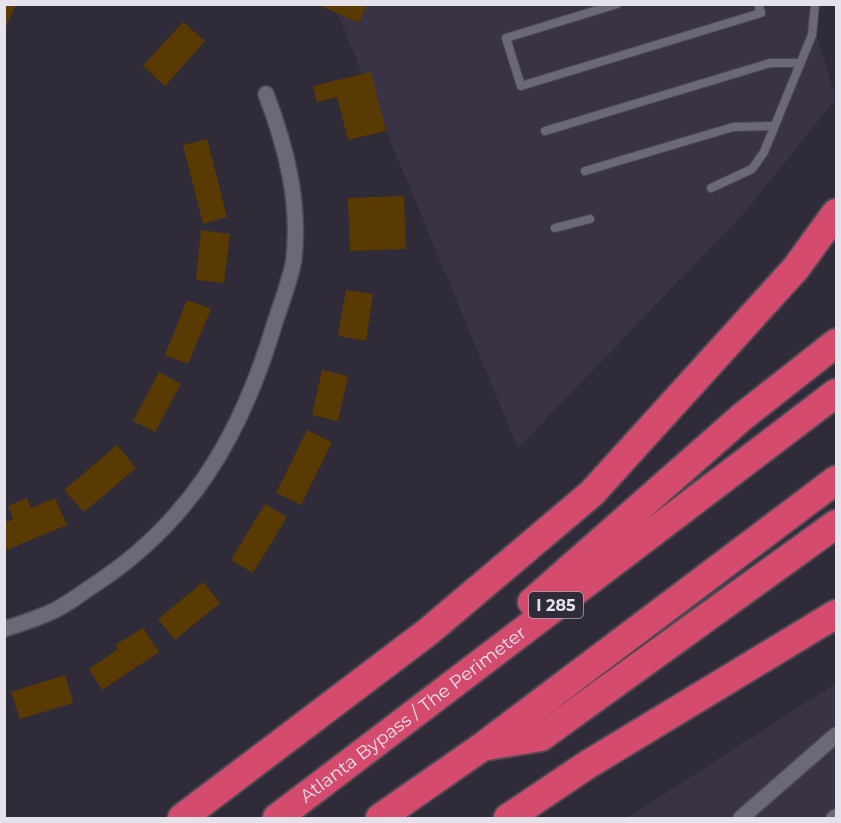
<svg xmlns="http://www.w3.org/2000/svg" width="841" height="823" viewBox="0 0 841 823" font-family="Montserrat,sans-serif">
<style>
.built{fill:#3a3345}
.building{fill:#5a3a03}
.lines{fill:none;stroke-linecap:round;stroke-linejoin:round}
.lane-casing{stroke:#4d4a54;stroke-width:10}
.street-casing{stroke:#4d4a54;stroke-width:18}
.highway-casing{stroke:#4d4a54;stroke-width:32}
.lane{stroke:#6d6876;stroke-width:8}
.street{stroke:#6d6876;stroke-width:15}
.highway{stroke:#d44b6e;stroke-width:28}
.labels{text-anchor:middle;dominant-baseline:central;stroke-width:5;stroke-linejoin:round;paint-order:stroke}
.shield{fill:#302b38;stroke:#afabb5;stroke-width:1.5}
.shield-label{font-size:16px;font-weight:bold;fill:#e5e2eb}
.street-label{font-size:18px;fill:#e5e2eb;stroke:#302b38}
</style>
<rect width="100%" height="100%" fill="#302b38"/>
<g class="built">
<polygon points="334,5 807,5 836,99 742,215 518,448"/>
<polygon points="836,683 836,818 627,818"/>
</g>
<g class="building">
<polygon points="5,4 16,4 5,29"/>
<polygon points="317,4 367,4 359,23"/>
<polygon points="183,22 205,41 165,86 143,66"/>
<polygon points="371,72 386,131 348,140 337,97 317,102 313,86"/>
<polygon points="207,139 227,217 203,224 183,145"/>
<polygon points="404,196 406,249 350,251 348,198"/>
<polygon points="201,230 230,234 224,283 196,280"/>
<polygon points="346,290 373,294 366,341 338,336"/>
<polygon points="187,300 211,309 188,364 165,355"/>
<polygon points="322,370 348,376 338,421 312,415"/>
<polygon points="159,372 181,384 155,432 133,421"/>
<polygon points="307,430 332,442 301,505 276,493"/>
<polygon points="117,445 136,468 84,512 64,490"/>
<polygon points="27,498 31,508 55,498 67,525 4,551 4,523 13,519 8,506"/>
<polygon points="265,504 287,517 253,573 231,560"/>
<polygon points="203,582 220,603 175,640 158,619"/>
<polygon points="143,628 159,652 102,690 89,669 118,649 115,645"/>
<polygon points="65,675 73,703 20,719 11,692"/>
</g>
<g class="lines">
<g class="lane-casing">
<g id="lane">
<polyline points="617,4 506,38 521,86 761,13 758,4"/>
<polyline points="545,131 770,63 800,63"/>
<polyline points="585,171 733,127 774,126"/>
<polyline points="711,188 752,169 764,152 812,35 815,4"/>
<polyline points="555,228 590,219"/>
</g>
</g>
<g class="street-casing">
<g id="street">
<path d="M4 629C20 624 36 619 51 612 66 606 80 594 94 585 189 523 239 439 272 332 278 311 292 277 294 258 300 200 286 147 266 94"/>
<polyline points="741,818 836,735"/>
<polyline points="834,818 836,817"/>
</g>
</g>
<g class="highway-casing">
<g id="highway">
<polyline points="532,602 742,417 836,343"/>
<polyline points="487,746 541,737 836,524"/>
<polyline points="182,818 429,631 592,493 796,268 836,213"/>
<path id="s1" d="M277 818 836 393"/>
<polyline points="380,818 482,747 836,480"/>
<polyline points="508,818 587,765 836,614"/>
</g>
</g>
<use href="#lane" class="lane"/>
<use href="#street" class="street"/>
<use href="#highway" class="highway"/>
</g>
<g class="labels">
<rect class="shield" x="529" y="592" width="54" height="26" rx="4.5"/>
<g class="shield-label">
<text x="556" y="605">I 285</text>
</g>
<g class="street-label">
<text stroke="none"><textPath href="#s1" startOffset="171">Atlanta Bypass / The Perimeter</textPath></text>
</g>
</g>
<rect width="841" height="823" fill="none" stroke="#e5e2eb" stroke-width="12"/>
</svg>
